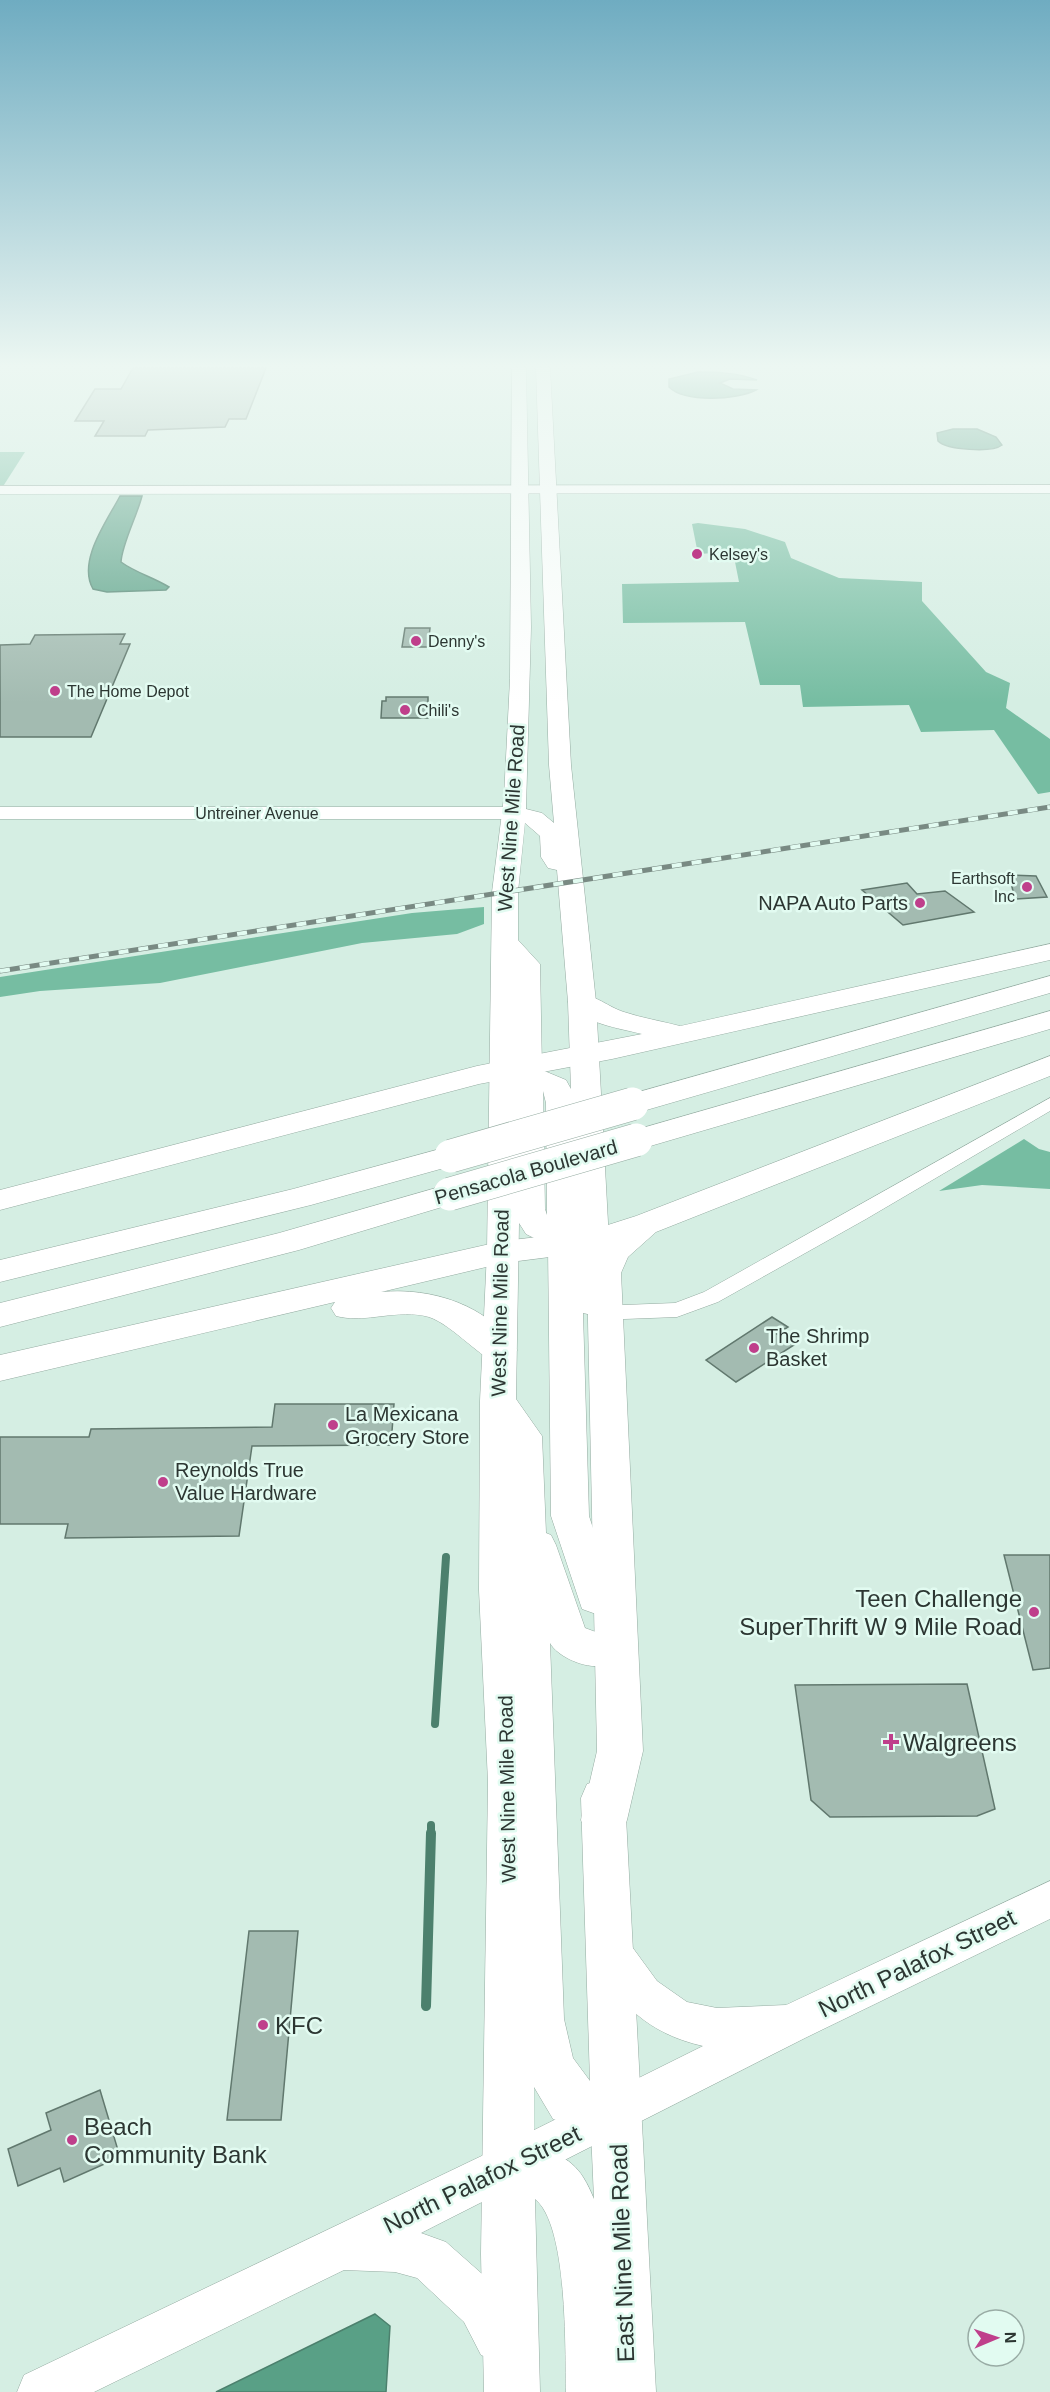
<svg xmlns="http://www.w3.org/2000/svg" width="1050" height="2392" viewBox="0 0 1050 2392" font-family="Helvetica,sans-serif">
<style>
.forest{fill:#76bda2}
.water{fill:#59a086;stroke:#4c806d;stroke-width:1.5}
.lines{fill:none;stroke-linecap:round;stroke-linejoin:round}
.stream-far1{stroke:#4c806d;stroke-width:8}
.stream{stroke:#4c806d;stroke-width:10}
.building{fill:#a3bbb1;stroke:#61786e;stroke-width:1.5}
.street-casing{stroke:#94aba1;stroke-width:1}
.secondary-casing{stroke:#94aba1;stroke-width:1}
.primary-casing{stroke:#94aba1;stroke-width:1}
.highway-casing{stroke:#94aba1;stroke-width:1}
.street{fill:#fff;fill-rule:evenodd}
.secondary{fill:#fff;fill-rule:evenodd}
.primary{fill:#fff;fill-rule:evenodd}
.highway{fill:#fff;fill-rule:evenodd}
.rail-casing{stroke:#798a83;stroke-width:5}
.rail{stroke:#e2fbf1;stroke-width:4;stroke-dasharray:10;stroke-linecap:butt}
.highway-bridge-casing{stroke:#94aba1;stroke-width:34;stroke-linecap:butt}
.highway-bridge{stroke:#fff;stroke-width:33}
.poi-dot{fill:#bf3f8b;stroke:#e2fbf1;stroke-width:2}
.labels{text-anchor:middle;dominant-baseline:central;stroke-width:5;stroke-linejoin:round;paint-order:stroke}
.far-poi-label{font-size:16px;fill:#2c3632;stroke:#e2fbf1;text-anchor:start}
.far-street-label{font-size:16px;fill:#2c3632;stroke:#e2fbf1}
.street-label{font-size:20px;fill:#2c3632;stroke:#e2fbf1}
.poi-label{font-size:20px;fill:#2c3632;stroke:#e2fbf1;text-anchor:start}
.near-poi-label{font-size:24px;fill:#2c3632;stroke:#e2fbf1;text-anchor:start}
.near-street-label{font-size:24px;fill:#2c3632;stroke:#e2fbf1}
</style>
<rect width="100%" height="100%" fill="#d5eee3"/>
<g class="forest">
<polygon points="0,452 25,452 2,488 0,488"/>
<polygon points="698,523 745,529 785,542 791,558 839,578 922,582 922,601 986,672 1010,683 1006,708 1050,739 1050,792 1038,794 994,730 921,732 909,705 803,707 800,685 760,685 745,622 623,623 622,584 739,582 733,552 698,554 692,524"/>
<polygon points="484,907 484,924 457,934 362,943 160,983 40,991 0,997 0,977 412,913"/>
<polygon points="1024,1139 1039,1149 1050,1152 1050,1189 982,1185 939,1191"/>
</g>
<g class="water">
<path d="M698 372C719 372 738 373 757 380L730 379 720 383 733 389 756 390C737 400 685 403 669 387V379Z"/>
<path d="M977 429 996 437 1002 445C992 453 947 450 938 441L937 433 953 429Z"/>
<path d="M120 496H142C137 516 122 544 121 562 136 573 153 577 169 587L166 590 107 592 93 589C77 561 107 521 120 496Z"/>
<polygon points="375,2314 390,2326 386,2392 216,2392"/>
</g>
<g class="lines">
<g class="stream-far1">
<polyline points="435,1724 446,1557"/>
<polyline points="431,1834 431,1825"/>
</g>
<polyline class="stream" points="426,2006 431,1833"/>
</g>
<g class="building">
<polygon points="133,368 266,368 246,419 229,419 225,427 148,430 145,436 95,436 104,421 75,421 95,389 121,389"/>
<polygon points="405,628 430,628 428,647 402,647"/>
<polygon points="125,634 120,644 130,644 91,737 0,737 0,645 30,644 35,635"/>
<polygon points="386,697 428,697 428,718 381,718 382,701 386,701"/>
<polygon points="1009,875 1036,876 1047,897 1015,899"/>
<polygon points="907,883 917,894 945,891 974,912 903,925 862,890"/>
<polygon points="772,1317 788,1327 777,1334 794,1345 736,1382 706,1360"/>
<polygon points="275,1404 394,1404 391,1445 252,1446 239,1536 65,1538 68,1524 0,1524 0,1437 89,1437 91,1429 272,1427"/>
<polygon points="1004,1555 1050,1555 1050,1668 1033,1670"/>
<polygon points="967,1684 995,1809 977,1816 830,1817 811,1800 795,1685"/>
<polygon points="249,1931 298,1931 281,2120 227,2120"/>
<polygon points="100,2090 120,2157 64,2182 60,2168 18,2186 8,2149 51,2130 46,2113"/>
</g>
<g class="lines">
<g class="street-casing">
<polygon id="street" points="1050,1098 1050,1111 866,1219 718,1302 677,1317 598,1320 591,1318 587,1313 591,1308 598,1306 675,1303 704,1292"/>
</g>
<g class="secondary-casing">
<g id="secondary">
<polygon points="1050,485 1050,493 0,494 0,486"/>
<polygon points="0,807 514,807 521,809 524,813 521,817 514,819 0,819"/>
<path d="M1050 1881V1919L805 2038 421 2233 446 2242 498 2288 522 2338 515 2355 498 2362 481 2355 464 2322 417 2278 395 2272 344 2270 94 2392H17L24 2375 492 2151 703 2046C650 2034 617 2005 596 1957L602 1944 616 1938 630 1944 657 1981 687 2002 717 2008 786 2005Z"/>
</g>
</g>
<g class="primary-casing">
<path id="primary" d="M512 368H526L531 627 526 809 542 813 554 823 549 765 536 368H550L571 765 596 1002 609 1241V1304L604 1312 592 1315 583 1313 589 1516 616 1598 610 1609 596 1614 582 1609 551 1516 548 1245 526 1234 519 1223 516 1399 542 1436 546 1533 551 1535 556 1545 585 1628 612 1638 618 1650 612 1662C607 1663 602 1666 597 1666 582 1667 557 1656 550 1643L564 2019 573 2058 590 2081 581 1798 587 1784 603 1779 619 1784 625 1798 656 2392H566C565 2350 568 2225 535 2199L540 2392H484L481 2254 488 1782 479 1590 480 1401 487 1252 492 892 504 797 510 679ZM525 823 540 836 541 857 548 868 557 870 568 1002 571 1089 566 1080 542 1070 540 964 518 940V892ZM543 1091 546 1103 547 1215 545 1209ZM534 2087 553 2119 591 2131 594 2199C580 2165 569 2157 534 2146Z"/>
</g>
<g class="highway-casing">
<g id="highway">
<path d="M1050 944V960L612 1059 479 1084 0 1210V1190L477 1066 642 1034C619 1028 583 1024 568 1002L572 996C593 991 605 1006 624 1012 642 1018 661 1021 680 1026Z"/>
<polygon points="1050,976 1050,993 643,1111 632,1113 621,1111 617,1104 621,1097"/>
<polygon points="1050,1011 1050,1029 647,1147 636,1150 625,1147 620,1140 625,1133"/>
<path d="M1050 1056V1076L656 1232 628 1257 621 1273 643 1751 627 1820 621 1834 604 1840 587 1834 581 1820 597 1751 587 1273 597 1251 503 1263 381 1292C431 1287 489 1305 517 1350L512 1359C508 1360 502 1362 498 1362 484 1362 453 1325 429 1317 398 1308 366 1324 336 1316L331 1308 335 1302 0 1381V1355L503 1241 589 1231 636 1216Z"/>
<polygon points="451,1146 462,1149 467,1156 462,1163 311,1205 0,1282 0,1260 293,1189"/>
<polygon points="450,1184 462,1187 466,1194 462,1201 299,1250 0,1327 0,1303 279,1233"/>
</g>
</g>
<use href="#street" class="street"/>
<use href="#secondary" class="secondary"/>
<use href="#primary" class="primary"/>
<use href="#highway" class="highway"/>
<g class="rail-casing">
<polyline id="rail" points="0,971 1050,807"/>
</g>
<use href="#rail" class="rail"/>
<g class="highway-bridge-casing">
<g id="highway-bridge">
<polyline points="451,1156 632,1104"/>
<polyline points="450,1194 636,1140"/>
</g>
</g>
<use href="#highway-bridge" class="highway-bridge"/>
</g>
<linearGradient id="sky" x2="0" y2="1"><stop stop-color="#6facc1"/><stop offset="0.52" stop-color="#ecf7f2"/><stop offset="1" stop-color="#ecf7f2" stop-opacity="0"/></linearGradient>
<rect width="1050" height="703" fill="url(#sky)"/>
<g class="poi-dot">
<circle cx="697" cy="554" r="6"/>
<circle cx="416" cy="641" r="6"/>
<circle cx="55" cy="691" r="6"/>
<circle cx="405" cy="710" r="6"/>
<circle cx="1027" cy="887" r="6"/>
<circle cx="920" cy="903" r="6"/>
<circle cx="754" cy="1348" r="6"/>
<circle cx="333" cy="1425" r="6"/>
<circle cx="163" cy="1482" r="6"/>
<circle cx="1034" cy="1612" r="6"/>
<path d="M888 1733h6v6h6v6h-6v6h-6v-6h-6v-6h6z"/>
<circle cx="263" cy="2025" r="6"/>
<circle cx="72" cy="2140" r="6"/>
</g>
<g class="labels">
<g class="far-poi-label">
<text x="709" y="554">Kelsey's</text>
<text x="428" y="641">Denny's</text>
<text x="67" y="691">The Home Depot</text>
<text x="417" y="710">Chili's</text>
<text x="1015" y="878" text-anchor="end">Earthsoft<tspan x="1015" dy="18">Inc</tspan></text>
</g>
<g class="far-street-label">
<text x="257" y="813">Untreiner Avenue</text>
</g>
<g class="street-label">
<text transform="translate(511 818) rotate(-86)">West Nine Mile Road</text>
<text transform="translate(526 1172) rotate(-16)">Pensacola Boulevard</text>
<text transform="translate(500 1303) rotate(-89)">West Nine Mile Road</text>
<text transform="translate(507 1789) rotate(-91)">West Nine Mile Road</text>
</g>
<g class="poi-label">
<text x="908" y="903" text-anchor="end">NAPA Auto Parts</text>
<text x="766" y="1336">The Shrimp<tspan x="766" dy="23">Basket</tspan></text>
<text x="345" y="1414">La Mexicana<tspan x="345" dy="23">Grocery Store</tspan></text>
<text x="175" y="1470">Reynolds True<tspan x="175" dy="23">Value Hardware</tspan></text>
</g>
<g class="near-poi-label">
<text x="1022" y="1598" text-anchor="end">Teen Challenge<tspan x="1022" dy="28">SuperThrift W 9 Mile Road</tspan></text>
<text x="903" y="1742">Walgreens</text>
<text x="275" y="2025">KFC</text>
<text x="84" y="2126">Beach<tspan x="84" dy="28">Community Bank</tspan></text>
</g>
<g class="near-street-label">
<text transform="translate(917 1963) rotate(-26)">North Palafox Street</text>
<text transform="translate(482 2179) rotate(-26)">North Palafox Street</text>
<text transform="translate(622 2253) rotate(-92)">East Nine Mile Road</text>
</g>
</g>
<g transform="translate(996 2338) rotate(88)"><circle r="28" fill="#e2fbf1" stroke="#99aca5" stroke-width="1.5"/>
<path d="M0-4.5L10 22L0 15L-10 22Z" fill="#bf3f8b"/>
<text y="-9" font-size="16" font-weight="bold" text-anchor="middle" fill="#2c3632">N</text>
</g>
</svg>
